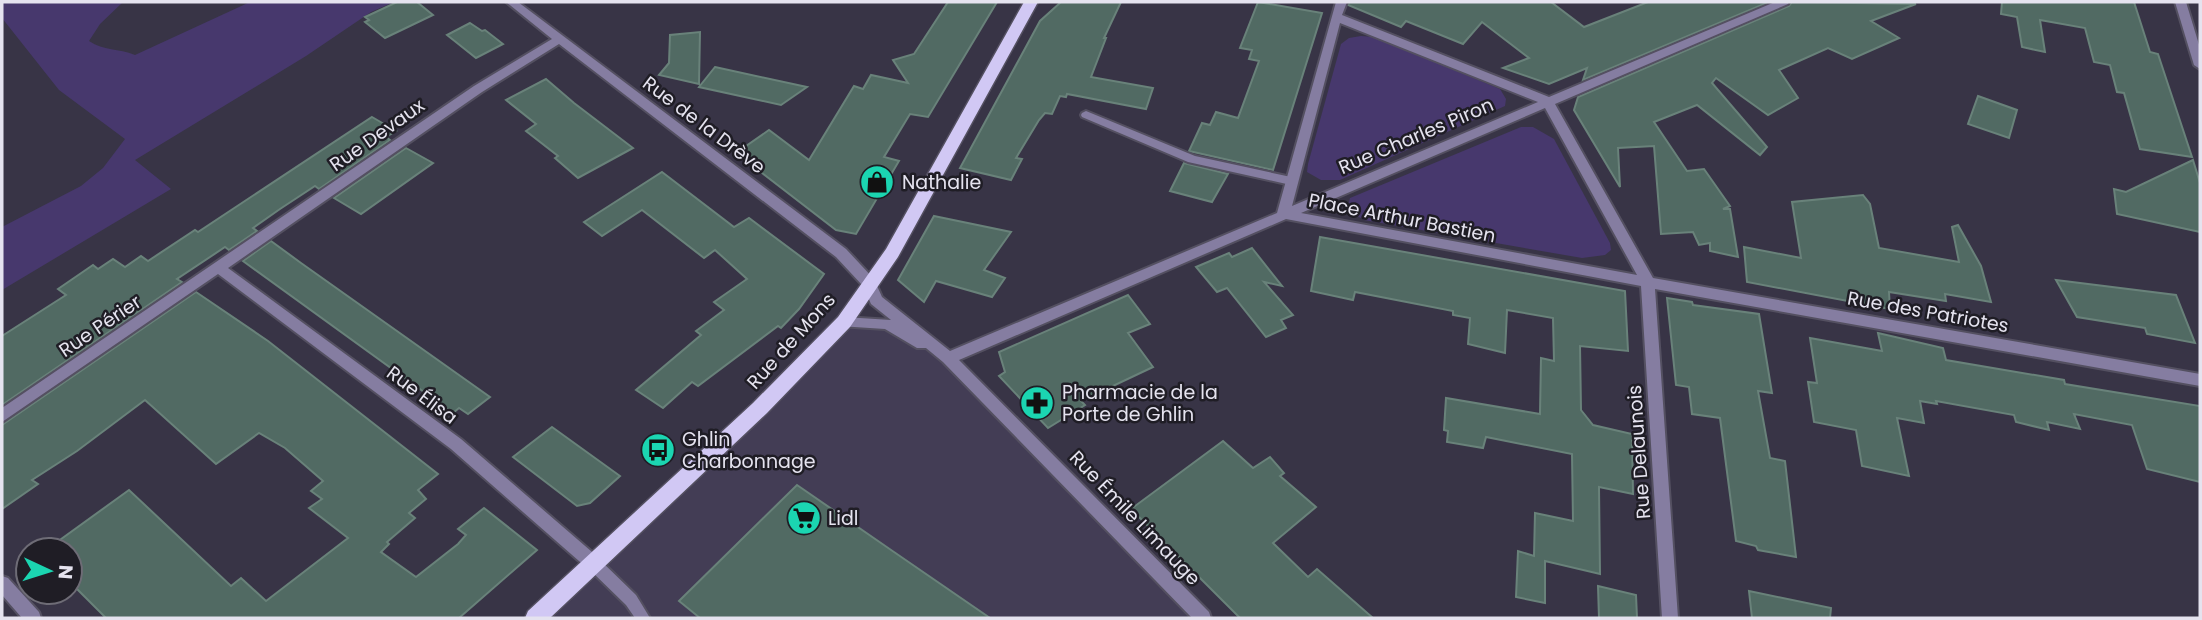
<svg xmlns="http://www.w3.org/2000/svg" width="2202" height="620" viewBox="0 0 2202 620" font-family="Poppins,sans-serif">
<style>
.built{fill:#433d55}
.green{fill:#47386d}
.building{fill:#516a63;stroke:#69827a;stroke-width:2}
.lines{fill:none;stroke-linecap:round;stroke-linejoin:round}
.lane-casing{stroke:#545061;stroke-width:4}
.street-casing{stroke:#545061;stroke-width:4}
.primary-casing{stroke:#545061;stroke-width:3}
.lane{fill:#857da1;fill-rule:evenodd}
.street{fill:#857da1;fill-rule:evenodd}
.primary{fill:#d1c8f4;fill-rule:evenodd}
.labels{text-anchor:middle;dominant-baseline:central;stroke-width:5;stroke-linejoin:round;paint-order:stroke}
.street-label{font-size:19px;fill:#e5e3ef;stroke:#1f1d25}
.poi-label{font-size:19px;fill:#e5e3ef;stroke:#1f1d25;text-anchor:start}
</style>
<rect width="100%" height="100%" fill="#383446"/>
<polygon class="built" points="844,322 887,324 948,358 1203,618 535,618"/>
<g class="green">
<path d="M2 2H123L100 24 89 41C104 51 118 48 135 55L250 2H394L371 12 306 56 135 160 171 189 2 290V227L81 186 103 168 125 139 59 90 2 18Z"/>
<polygon points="1361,36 1374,37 1500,89 1506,99 1505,106 1340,180 1321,180 1307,172 1308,164 1341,44 1349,38"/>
<polygon points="1521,127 1533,127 1554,139 1610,243 1611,250 1605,255 1582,258 1364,220 1354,214 1348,206 1350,198"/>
</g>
<g class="building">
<polygon points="397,2 417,2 433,15 385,38 365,22 369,20 365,17"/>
<polygon points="948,2 997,2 928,117 910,114 884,157 899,161 856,234 836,230 736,153 769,130 809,160 854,86 863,89 871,75 908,83 893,60 914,54"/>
<polygon points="1061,2 1121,2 1104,38 1106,38 1091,77 1153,88 1146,109 1067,94 1066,97 1060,96 1052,114 1045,113 1039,120 1016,158 1022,159 1011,180 960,168 1040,21"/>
<polygon points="1258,2 1322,13 1273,170 1189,151 1202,123 1210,125 1216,112 1238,118 1259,61 1249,59 1252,50 1240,48"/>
<polygon points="1349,2 1551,2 1584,27 1648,2 1769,2 1583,80 1587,68 1549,84 1503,68 1529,58 1482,22 1463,44 1406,21 1401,27 1348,5"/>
<polygon points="1792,2 1916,4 1871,21 1899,38 1852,59 1828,48 1779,70 1798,98 1768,115 1716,78 1712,83 1767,147 1760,155 1697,105 1654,122 1687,171 1704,169 1730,206 1723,209 1730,209 1738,257 1710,251 1710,243 1699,245 1693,232 1661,234 1654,146 1618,148 1620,187 1574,110 1578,97 1789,6"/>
<polygon points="2002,2 2134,2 2150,52 2158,54 2192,157 2140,149 2124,93 2117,92 2110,65 2094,62 2085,28 2040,20 2045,52 2022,47 2017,17 2001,14"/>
<polygon points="470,23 482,31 485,30 503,44 476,58 447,35"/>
<polygon points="700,32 699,84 659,75 669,63 670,35"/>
<polygon points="715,67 807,87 781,105 699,87"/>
<polygon points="546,79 574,103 633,148 578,178 555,158 558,156 526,131 536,124 506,100"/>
<polygon points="1978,96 2017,110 2009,138 1968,124"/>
<polygon points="372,117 396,131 386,137 390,140 319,189 315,186 280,209 253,228 257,231 229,250 225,247 177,279 182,282 2,405 2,336 66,295 58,289 93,265 98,269 113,259 125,267 141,256 148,261 195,230 198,232"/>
<polygon points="406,148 433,163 361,214 334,198"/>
<polygon points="2193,160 2200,183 2200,232 2117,214 2114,189 2126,192"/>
<polygon points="1184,163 1228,174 1212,202 1170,191"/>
<polygon points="662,172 734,227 749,218 824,274 799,309 781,328 778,326 698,386 692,382 663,408 636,390 701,335 696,331 724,310 714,302 747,279 715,250 704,258 642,210 602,236 584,222"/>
<polygon points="1863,195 1870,204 1879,248 1959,262 1952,227 1958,225 1981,266 1991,302 1945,294 1946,301 1889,292 1890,309 1747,282 1744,247 1801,258 1792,202"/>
<polygon points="934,216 1011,232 984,270 1005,278 992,297 936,281 924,302 898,280"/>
<polygon points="1320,237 1625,291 1628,351 1580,346 1581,410 1593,425 1632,434 1633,494 1599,487 1600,574 1545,561 1545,603 1516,597 1518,551 1534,556 1535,513 1573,521 1572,454 1486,437 1483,448 1447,442 1448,431 1444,430 1446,398 1540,414 1541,358 1554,361 1553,318 1507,310 1505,353 1468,344 1470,318 1453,315 1453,311 1355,292 1353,300 1311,291"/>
<polygon points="271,241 301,263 490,397 468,414 459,408 453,413 243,261"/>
<polygon points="1252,248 1282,286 1264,282 1293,315 1281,320 1286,328 1266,337 1227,288 1217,292 1196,267 1229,253 1232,257"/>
<polygon points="2056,280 2176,295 2195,343 2147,334 2145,328 2077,317"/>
<polygon points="196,292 268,341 438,474 418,490 426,499 409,513 415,518 387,542 389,544 381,552 416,577 458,544 466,535 458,529 484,508 537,550 459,618 106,618 70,582 70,550 46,550 129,490 231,586 241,578 266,601 348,538 309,508 322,499 311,491 323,481 285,448 259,433 216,464 145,400 77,451 32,480 38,484 2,509 2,425"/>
<polygon points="1128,295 1150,324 1128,333 1153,367 1081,401 1085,405 1048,428 999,376 1005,372 999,352"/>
<polygon points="1667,298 1692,302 1693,305 1759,314 1772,393 1758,391 1770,458 1785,461 1796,557 1758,550 1756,546 1736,541 1720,418 1692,414 1689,387 1676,385"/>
<polygon points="1878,333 1943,348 1946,360 2064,380 2065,384 2200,406 2200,482 2147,469 2132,425 2074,414 2080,429 2047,422 2049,430 2016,422 2014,415 1936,401 1937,404 1920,401 1924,423 1897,418 1909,476 1862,466 1856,430 1814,422 1808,382 1817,383 1810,338 1882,351"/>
<polygon points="552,427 620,476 590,503 577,506 513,457"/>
<polygon points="1223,441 1253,468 1270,457 1284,473 1280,476 1316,507 1273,543 1308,577 1317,569 1373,618 1240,618 1131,509"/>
<polygon points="797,485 894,552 990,618 700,618 679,601"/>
<polygon points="1598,586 1636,595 1637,618 1599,618"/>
<polygon points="1749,591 1831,608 1830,618 1752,618"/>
</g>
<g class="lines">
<g class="lane-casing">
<g id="lane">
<polygon points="1086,111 1195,156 1291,177 1297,181 1291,185 1188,162 1082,117 1081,115 1082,113"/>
<polygon points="593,557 598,558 636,595 650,618 635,618 626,605 588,568 586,563 588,558"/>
</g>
</g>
<g class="street-casing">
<g id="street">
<path d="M506 2H518L846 249 874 279 882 297 950 351 1277 213 1336 2H1347L1342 15 1549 97 1775 2H1789L1788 4 1555 104 1653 278 2200 374V386L1655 289 1678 618H1662L1641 286 1286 219 959 360 1209 612 1211 618H1192L943 362 926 348H917L885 329 839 326 837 322 839 318 844 317 891 320 871 304 863 286 836 257 559 44 482 92 228 268 461 439 599 558 601 563 599 568 593 570 587 568 451 449 218 274 2 422V408L474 86 552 39ZM1340 23 1538 102 1292 206ZM1545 108 1637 275 1301 213Z"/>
<polygon points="2175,2 2186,2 2200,48 2200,69 2194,65"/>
<polygon points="2,576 8,578 39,612 41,618 22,618 2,595"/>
</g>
</g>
<g class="primary-casing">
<polygon id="primary" points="1024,2 1038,2 898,257 850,327 767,413 550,618 525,618 528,611 753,403 838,317 886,249"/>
</g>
<use href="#lane" class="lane"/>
<use href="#street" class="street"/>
<use href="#primary" class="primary"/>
</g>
<defs>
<g id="shop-disc" transform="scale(1.75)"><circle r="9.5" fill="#1bd5b1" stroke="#1f1d25"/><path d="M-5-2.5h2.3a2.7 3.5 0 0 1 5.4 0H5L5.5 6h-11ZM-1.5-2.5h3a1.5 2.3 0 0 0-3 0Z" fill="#111"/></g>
<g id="pharmacy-disc" transform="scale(1.75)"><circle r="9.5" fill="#1bd5b1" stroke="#1f1d25"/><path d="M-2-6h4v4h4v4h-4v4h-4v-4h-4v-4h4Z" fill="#111"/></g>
<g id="bus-disc" transform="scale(1.75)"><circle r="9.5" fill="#1bd5b1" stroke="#1f1d25"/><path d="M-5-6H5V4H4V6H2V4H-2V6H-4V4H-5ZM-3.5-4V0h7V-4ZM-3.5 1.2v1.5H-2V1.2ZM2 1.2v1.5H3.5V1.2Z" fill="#111"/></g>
<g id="supermarket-disc" transform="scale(1.75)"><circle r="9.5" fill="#1bd5b1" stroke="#1f1d25"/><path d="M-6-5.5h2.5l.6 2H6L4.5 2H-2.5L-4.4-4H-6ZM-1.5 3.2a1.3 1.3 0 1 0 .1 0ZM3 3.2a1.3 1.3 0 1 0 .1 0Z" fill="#111"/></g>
</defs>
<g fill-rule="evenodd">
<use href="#shop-disc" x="877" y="182"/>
<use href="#pharmacy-disc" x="1037" y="403"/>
<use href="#bus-disc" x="658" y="450"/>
<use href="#supermarket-disc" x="804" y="518"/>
</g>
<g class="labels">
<g class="street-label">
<text transform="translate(704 125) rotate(37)">Rue de la Drève</text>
<text transform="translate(377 135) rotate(-35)">Rue Devaux</text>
<text transform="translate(1416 136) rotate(-23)">Rue Charles Piron</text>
<text transform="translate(1402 218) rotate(11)">Place Arthur Bastien</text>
<text transform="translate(1928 312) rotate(10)">Rue des Patriotes</text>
<text transform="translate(100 326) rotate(-34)">Rue Périer</text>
<text transform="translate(791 341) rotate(-48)">Rue de Mons</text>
<text transform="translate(422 395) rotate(37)">Rue Élisa</text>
<text transform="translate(1639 452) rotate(-94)">Rue Delaunois</text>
<text transform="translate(1135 518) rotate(46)">Rue Émile Limauge</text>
</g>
<g class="poi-label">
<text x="902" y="182">Nathalie</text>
<text x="1062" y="392">Pharmacie de la<tspan x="1062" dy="22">Porte de Ghlin</tspan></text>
<text x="682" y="439">Ghlin<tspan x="682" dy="22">Charbonnage</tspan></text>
<text x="828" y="518">Lidl</text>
</g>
</g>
<rect width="2202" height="620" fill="none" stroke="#e5e3ef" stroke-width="7"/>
<g transform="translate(49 571) rotate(94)"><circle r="33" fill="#1f1d25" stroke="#6e6c76" stroke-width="2"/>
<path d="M0-5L12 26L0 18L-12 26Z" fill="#1bd5b1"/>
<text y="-10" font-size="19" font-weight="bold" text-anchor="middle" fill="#e5e3ef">N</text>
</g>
</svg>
